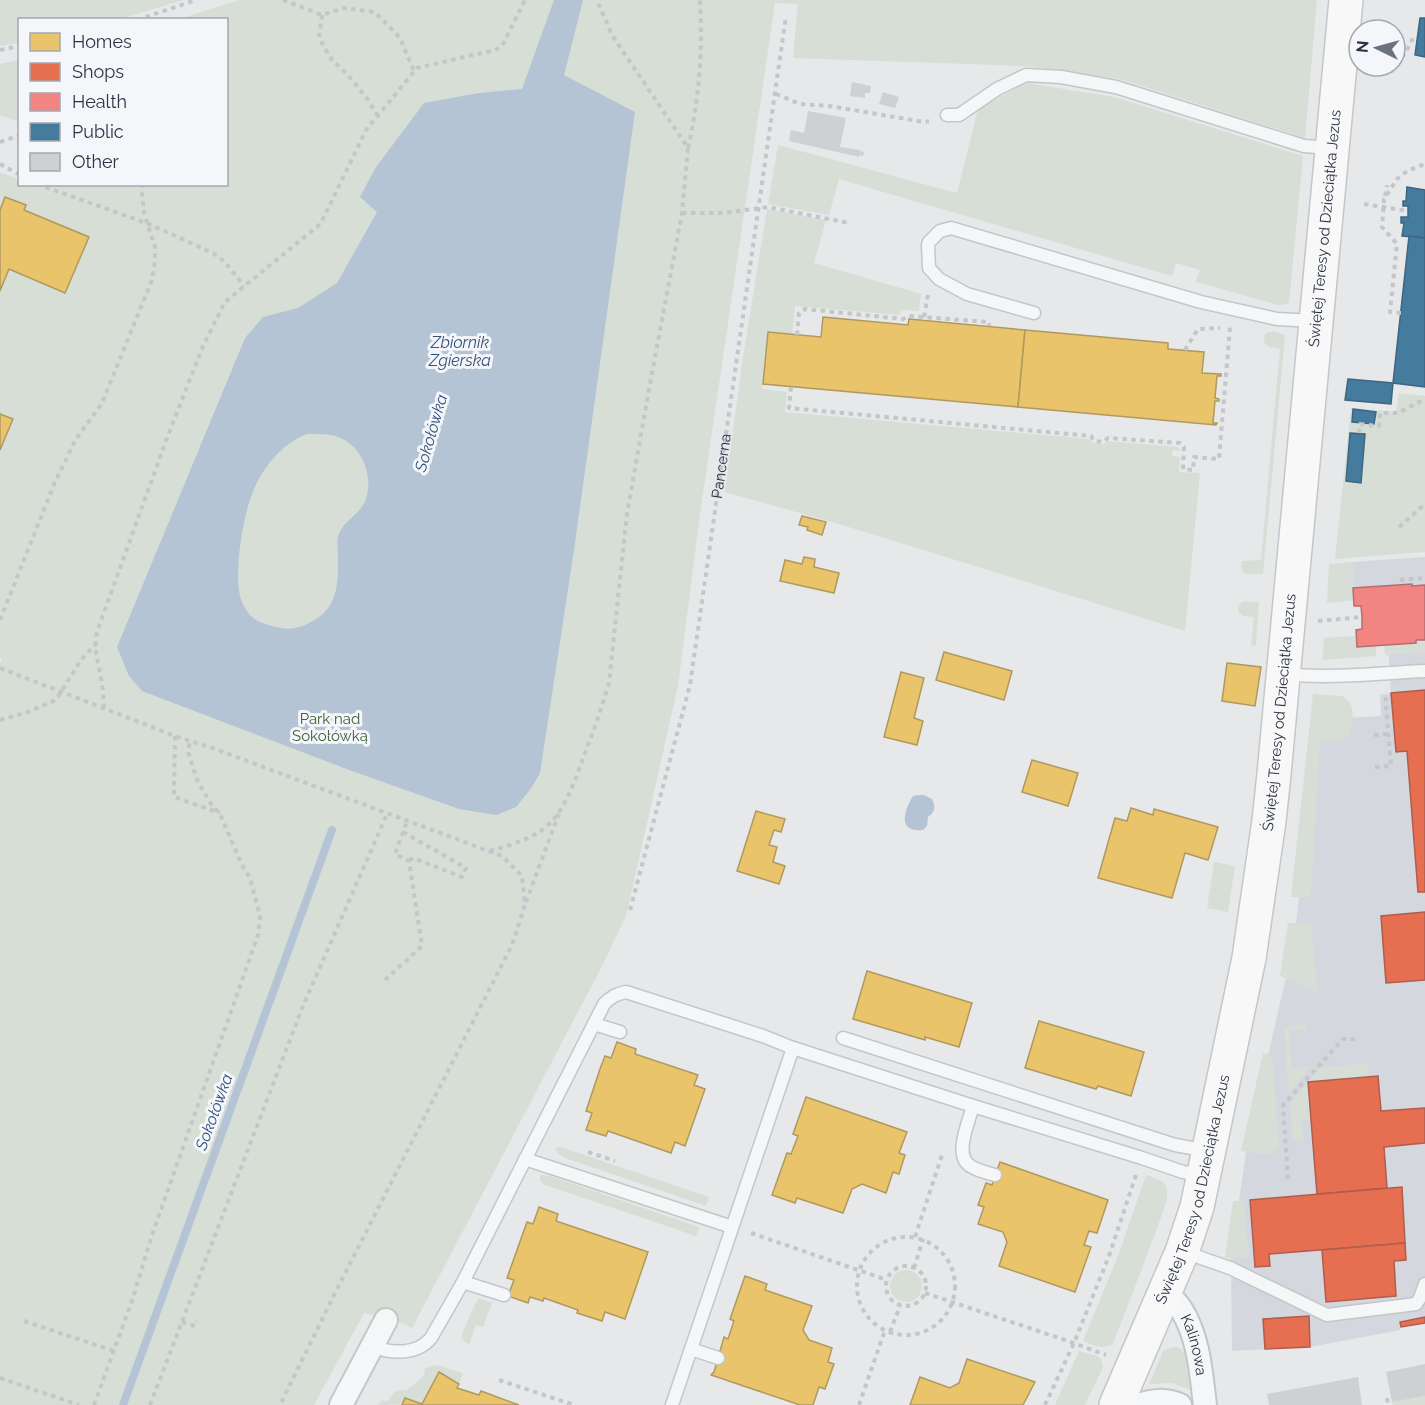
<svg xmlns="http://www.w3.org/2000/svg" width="1425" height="1405" viewBox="0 0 1425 1405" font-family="Raleway,sans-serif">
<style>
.built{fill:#d4d7dd}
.green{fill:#d6ded6}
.water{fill:#b4c4d5;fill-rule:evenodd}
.homes{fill:#e9c46a;stroke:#b0995f;stroke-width:1.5}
.shops{fill:#e76f51;stroke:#af5d4d;stroke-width:1.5}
.health{fill:#f28482;stroke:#b66c70;stroke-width:1.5}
.public{fill:#457b9d;stroke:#3d6683;stroke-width:1.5}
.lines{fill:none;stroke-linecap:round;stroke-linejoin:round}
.stream{stroke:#b4c4d5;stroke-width:8}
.building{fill:#ced0d3}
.lane-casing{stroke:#c4c6c8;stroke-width:15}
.street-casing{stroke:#c4c6c8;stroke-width:26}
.secondary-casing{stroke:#c4c6c8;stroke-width:36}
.path{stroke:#c5c6ca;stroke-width:4;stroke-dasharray:4.5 4.5;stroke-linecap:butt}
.lane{stroke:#f5f6f7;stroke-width:12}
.street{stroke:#f5f6f7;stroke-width:22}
.secondary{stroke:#f8f8f8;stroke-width:33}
.labels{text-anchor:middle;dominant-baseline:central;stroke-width:6;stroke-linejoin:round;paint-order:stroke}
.street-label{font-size:15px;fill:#2b3445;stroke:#f4f6f9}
.park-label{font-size:15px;fill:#3f6138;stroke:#f4f6f9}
.water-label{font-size:16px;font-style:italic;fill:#34527a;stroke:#f4f6f9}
</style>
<rect width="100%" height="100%" fill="#e6e8ea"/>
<polygon class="built" points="1425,557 1425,1317 1400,1322 1400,1330 1310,1347 1232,1351 1231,1257 1246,1152 1294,942 1319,720 1381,716 1380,695 1391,693 1388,645 1357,647 1356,630 1362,629 1361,606 1354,606 1352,562"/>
<g class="green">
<polygon points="0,0 183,0 121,19 20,20 19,43 0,46"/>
<polygon points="239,0 1317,0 1305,138 1120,79 1025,66 793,58 798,4 775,3 700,514 678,686 626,916 600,970 412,1328 392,1319 364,1313 314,1405 0,1405 0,663 2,659 0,658 0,450 13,420 0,414 0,291 9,269 65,293 89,237 24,210 25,205 6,197 0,210 0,173 5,174 19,179 20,184 226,184 226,20 179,19"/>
<polygon points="19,60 20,60 19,122 0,115 0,64"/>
<polygon points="1027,83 1114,97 1303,156 1289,303 1279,305 1196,282 1200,270 1176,263 1172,276 839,179 829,215 768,204 778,145 957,193 978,109"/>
<polygon points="767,209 826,220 814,263 921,294 919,311 901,310 900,315 795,306 792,335 768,332 762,389 787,392 785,412 1090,439 1092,443 1104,444 1107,441 1178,447 1180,451 1173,450 1172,456 1180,457 1179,472 1200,473 1185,631 839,524 725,492 742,364"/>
<polygon points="1270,332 1276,332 1285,335 1263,574 1246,574 1242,571 1241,566 1243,561 1261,560 1280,349 1269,347 1265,344 1264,339 1265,334"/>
<polygon points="1399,393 1425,396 1425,552 1335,559 1351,408 1396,412"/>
<polygon points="1352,562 1354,600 1327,603 1329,564"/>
<path d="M1244 601 1259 602 1256 646 1251 645 1254 617 1243 616 1239 613C1238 607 1238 604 1244 601Z"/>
<polygon points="1356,636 1357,647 1376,646 1376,656 1322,660 1324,638"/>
<polygon points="1416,640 1425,640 1425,652 1385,655 1384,645 1415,643"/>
<path d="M1313 694 1343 696C1345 698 1348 701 1350 703 1355 713 1354 739 1340 741 1334 742 1326 740 1320 740L1311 897H1291Z"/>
<polygon points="1214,862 1235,866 1228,912 1207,908"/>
<polygon points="1288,923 1311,923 1318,992 1280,976"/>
<polygon points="1306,1023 1306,1029 1289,1031 1292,1069 1310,1067 1289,1094 1284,1027"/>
<polygon points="1263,1053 1269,1054 1273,1061 1279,1146 1271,1155 1241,1151"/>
<polygon points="1367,1063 1368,1077 1308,1082 1311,1119 1302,1120 1303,1140 1293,1141 1290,1103 1319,1068"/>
<polygon points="558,1147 561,1147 709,1197 706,1206 565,1158 559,1154 555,1148"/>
<polygon points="540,1175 550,1176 699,1227 696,1236 545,1185 540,1181"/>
<path d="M1146 1175C1155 1178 1165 1180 1167 1190 1168 1203 1160 1219 1156 1231 1142 1268 1128 1306 1113 1343 1103 1351 1093 1345 1083 1341L1118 1256Z"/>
<polygon points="1233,1201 1244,1201 1249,1257 1225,1258"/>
<circle cx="906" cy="1286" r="16"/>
<polygon points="478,1298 492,1303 483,1327 476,1325 469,1344 465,1342 461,1336"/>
<polygon points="1176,1347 1181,1349 1185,1354 1190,1390 1172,1383 1149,1384 1164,1350 1169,1348"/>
<polygon points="1079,1351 1097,1356 1101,1359 1103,1367 1085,1405 1055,1405"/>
<polygon points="437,1365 463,1373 459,1384 439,1373 422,1404 378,1405 382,1400 387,1402 395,1391 407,1390 424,1376 425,1368"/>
<polygon points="1425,1396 1425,1405 1393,1405 1392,1402"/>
</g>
<g class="water">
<path d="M554 0H583L564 75 635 112 574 550 540 773 532 787 516 807 496 815 459 809 352 771 142 691 129 676 117 647 245 338 263 317 298 308 337 283 377 212 360 197 376 167 424 103 479 93 522 89ZM307 434C320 434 335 433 346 441 366 453 375 485 363 505 356 517 341 523 338 537 337 543 338 550 338 555 338 583 339 608 311 622 302 627 291 630 281 628 271 626 258 623 251 616 246 611 242 603 240 596 234 570 243 514 254 489 264 466 283 443 307 434Z"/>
<path d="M918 795H924L932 799C936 807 935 812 928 817L927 826 923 830C897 833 904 810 913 796Z"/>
</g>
<g class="homes">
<polygon points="5,197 26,205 24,210 89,237 65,293 9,269 0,291 0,210"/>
<polygon points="823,317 908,325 909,319 1025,330 1018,407 763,384 768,332 821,337"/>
<polygon points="1025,330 1168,343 1168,349 1204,352 1202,373 1221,374 1221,376 1217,376 1215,398 1219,399 1219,401 1215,401 1213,423 1217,423 1216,425 1018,407"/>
<polygon points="0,414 13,419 0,450"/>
<polygon points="802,516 826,522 822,535 807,530 808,527 799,525"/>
<polygon points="804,557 815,559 814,567 839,573 834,593 780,581 785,560 802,564"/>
<polygon points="944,652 1012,671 1004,700 936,680"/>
<polygon points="1227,663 1261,667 1255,706 1222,701"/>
<polygon points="901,672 924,678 914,718 923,721 917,745 884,737"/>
<polygon points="1032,760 1078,773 1068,806 1022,792"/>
<polygon points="1131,808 1153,815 1154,809 1218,827 1208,860 1185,853 1172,898 1098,878 1115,818 1127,821"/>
<polygon points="756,811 785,819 781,832 774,830 769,845 777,847 773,862 785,866 779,884 737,871"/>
<polygon points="867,971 972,1003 959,1047 925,1037 925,1040 853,1019"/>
<polygon points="1039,1021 1144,1052 1131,1096 1098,1086 1096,1089 1025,1068"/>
<polygon points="617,1042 636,1049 635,1054 698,1075 694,1085 705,1089 685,1146 675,1142 671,1153 608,1131 606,1136 586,1130 592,1113 586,1111 600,1069 605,1056 611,1058"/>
<polygon points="806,1097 907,1132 899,1153 905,1155 899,1174 893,1172 886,1193 862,1184 852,1189 843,1213 797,1198 795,1203 772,1195 787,1153 791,1154 798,1136 793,1134"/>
<polygon points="1000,1162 1108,1200 1097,1233 1089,1231 1084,1245 1091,1247 1075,1292 999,1266 1007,1242 1003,1232 978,1224 984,1207 978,1205 986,1183 992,1185"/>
<polygon points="539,1207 558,1214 556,1221 648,1252 625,1319 605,1312 602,1321 577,1313 578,1310 544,1298 543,1301 530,1297 528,1303 508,1296 514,1280 507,1278 527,1222 533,1224"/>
<polygon points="745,1276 767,1284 765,1290 812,1306 803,1330 809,1340 832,1348 828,1362 834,1364 825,1389 819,1387 813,1405 800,1405 711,1375 714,1372 724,1337 728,1339 734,1321 730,1319"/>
<polygon points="967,1359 1035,1382 1023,1405 910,1405 920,1377 950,1388 959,1383"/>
<polygon points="439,1372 459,1384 457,1388 479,1395 481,1391 519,1405 402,1405 405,1398 422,1404"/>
</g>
<g class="shops">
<polygon points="1425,690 1425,892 1418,892 1407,751 1396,752 1391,693"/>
<polygon points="1425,912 1425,980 1386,983 1381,916"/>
<polygon points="1378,1076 1381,1111 1425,1108 1425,1143 1384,1147 1387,1188 1317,1194 1308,1082"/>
<polygon points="1402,1187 1405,1243 1269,1254 1270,1266 1255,1267 1250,1200"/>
<polygon points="1405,1243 1406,1260 1394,1261 1396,1296 1326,1302 1322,1250"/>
<polygon points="1309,1316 1310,1347 1265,1349 1263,1319"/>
<polygon points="1425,1317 1425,1323 1401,1327 1400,1322"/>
</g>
<polygon class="health" points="1412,584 1412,586 1425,585 1425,640 1416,640 1416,643 1357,647 1356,630 1362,629 1362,617 1361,606 1354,606 1353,588"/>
<g class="public">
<polygon points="1420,18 1425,18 1425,57 1415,55"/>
<polygon points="1407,187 1425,190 1425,238 1402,236 1404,223 1401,223 1401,217 1408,217 1408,206 1403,206 1403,201 1406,201"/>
<polygon points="1409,236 1425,238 1425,387 1393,383"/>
<polygon points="1348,379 1393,383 1391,404 1345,400"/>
<polygon points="1353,409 1376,412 1374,424 1352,422"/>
<polygon points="1350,433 1365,434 1361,483 1346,481"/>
</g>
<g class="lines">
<polyline class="stream" points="123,1405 332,830"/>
</g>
<g class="building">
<polygon points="852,82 871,86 870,93 865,93 865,98 850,96"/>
<polygon points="883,92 899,97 895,108 879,104"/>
<polygon points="808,111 846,118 840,147 860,150 860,151 864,152 863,156 859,155 859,157 789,141 791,130 804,133"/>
<polygon points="1425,1364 1425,1396 1392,1402 1386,1372"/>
<polygon points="1358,1377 1362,1405 1269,1405 1267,1394"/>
</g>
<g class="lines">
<g class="lane-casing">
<g id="lane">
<polyline points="947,115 959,115 997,89 1026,75 1061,77 1116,87 1304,146 1332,148"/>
<polyline points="1034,313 967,294 939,279 929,268 928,245 929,242 940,231 951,228 1201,302 1277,319 1315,321"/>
<path d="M1284 674C1331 679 1378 673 1425 671"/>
<polyline points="594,1024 620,1032"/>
<polyline points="843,1038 1175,1145 1208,1151"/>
<path d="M973 1106C969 1122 952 1157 972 1167 979 1171 988 1173 995 1175"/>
<polyline points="525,1159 732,1227"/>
<polyline points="1184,1252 1230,1268 1327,1315 1416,1304 1420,1298 1425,1284"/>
<polyline points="463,1282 504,1295"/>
<path d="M372 1346C391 1354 417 1355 431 1338L463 1282 604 1004C611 997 616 994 626 992L763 1036 793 1048 973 1106 1142 1158 1183 1172 1201 1175"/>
<polyline points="691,1349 718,1358"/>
<polyline points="672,1405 793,1048"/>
</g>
</g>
<g class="street-casing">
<g id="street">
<path id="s2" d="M1166 1291C1171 1297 1177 1303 1181 1309 1199 1337 1201 1373 1205 1405"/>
<polyline points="341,1405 386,1320"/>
<path d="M1138 1405C1153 1400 1165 1399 1180 1405"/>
</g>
</g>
<g class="secondary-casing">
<g id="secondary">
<path id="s3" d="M1116 1405 1182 1252 1197 1207 1249 958 1269 821 1274 774 1346 0"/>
</g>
</g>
<g class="path">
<polyline points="283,0 322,15 344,8 374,12 389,26 400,38 414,71"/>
<polyline points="322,15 319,38 332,60 346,73 366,97 377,115"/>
<polyline points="137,20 196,0"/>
<polyline points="0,50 20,46"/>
<polyline points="1391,72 1406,52 1412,40 1417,36"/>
<polyline points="776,94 800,104 829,106 924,122 929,121"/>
<polyline points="0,142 20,135"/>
<path d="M688 148C699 100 703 49 700 0"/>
<polyline points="0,164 20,175"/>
<polyline points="37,184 149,224 213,253 225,262 244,286"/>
<polyline points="1385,196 1387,185"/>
<polyline points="1364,204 1408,211"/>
<polyline points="682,213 723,213 768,207 849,223"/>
<polyline points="1401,313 1390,312 1397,244 1382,227 1384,199 1397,179 1407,171 1425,164"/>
<polyline points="924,317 928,295"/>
<polyline points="797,335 799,313 805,309 903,319 909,316 989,322 989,326"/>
<polyline points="1185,350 1198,329 1220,328"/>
<polyline points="791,387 789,408 1091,436 1094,441 1103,442 1108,438 1180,443 1184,447 1183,469 1193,470 1194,457 1219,459 1230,327"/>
<polyline points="1359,433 1360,424 1379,426 1380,413 1398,413 1425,399"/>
<polyline points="1399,527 1425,504"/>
<polyline points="1400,580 1425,578"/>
<polyline points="0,620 55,482 76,439 102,403 152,280 155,261 155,247 144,213 142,193 143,184"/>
<polyline points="1318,621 1362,617"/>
<polyline points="0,668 175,736 215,749 502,856 522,876 525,905 512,945 335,1293 280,1405"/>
<path d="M104 708C103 700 103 691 102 683 99 664 92 648 98 629L167 438 203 346 225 302 318 226 322 221 366 130 417 68 495 50 502 46 525 0"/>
<polyline points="0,720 25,713 56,700 81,660 95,645"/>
<polyline points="1374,735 1388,734"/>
<polyline points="175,736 174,797 220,813"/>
<polyline points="1375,767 1391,766 1385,692"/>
<polyline points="403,832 466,868 462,877 413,858 409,861"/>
<path d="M490 851C507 846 526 841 542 830 565 814 577 775 586 750 595 728 602 706 609 683L627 514 648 395 682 213 688 148 612 35 597 0"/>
<polyline points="526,902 559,813"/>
<path id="s1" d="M630 910 690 685 786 16"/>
<polyline points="385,980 422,946 409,861 395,854 407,821"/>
<polyline points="588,1152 615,1161"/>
<polyline points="1288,1179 1283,1105 1343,1039 1355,1039"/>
<polyline points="751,1233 887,1280"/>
<circle cx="906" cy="1286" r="49"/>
<polyline points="915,1237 942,1155"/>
<circle cx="906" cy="1286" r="20"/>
<polyline points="914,1268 923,1239"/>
<polyline points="925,1293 1068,1341 1106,1355"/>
<polyline points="24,1321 114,1351"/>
<polyline points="182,1322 195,1326 197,1321"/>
<polyline points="890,1332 900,1306"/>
<polyline points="0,1378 79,1405"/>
<polyline points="499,1380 574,1405"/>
<polyline points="1387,1398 1388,1405"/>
<polyline points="94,1405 133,1298 152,1235 258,935 260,916 250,878 242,865 220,814 211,804 197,780 188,752 190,741"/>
<polyline points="150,1405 303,1006 387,814"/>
<polyline points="859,1405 885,1330"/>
<polyline points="1045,1405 1074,1343 1109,1256 1136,1175"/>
</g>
<use href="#lane" class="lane"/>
<use href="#street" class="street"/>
<use href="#secondary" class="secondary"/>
</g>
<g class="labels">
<g class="street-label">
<text stroke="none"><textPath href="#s3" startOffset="1202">Świętej Teresy od Dzieciątka Jezus</textPath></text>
<text stroke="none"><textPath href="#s1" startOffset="454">Pancerna</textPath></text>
<text stroke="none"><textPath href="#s3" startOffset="716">Świętej Teresy od Dzieciątka Jezus</textPath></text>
<text stroke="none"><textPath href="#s3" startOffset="230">Świętej Teresy od Dzieciątka Jezus</textPath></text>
<text stroke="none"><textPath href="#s2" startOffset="62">Kalinowa</textPath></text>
</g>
<g class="park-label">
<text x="330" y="719">Park nad<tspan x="330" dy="17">Sokołówką</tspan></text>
</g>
<g class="water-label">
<text x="460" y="342">Zbiornik<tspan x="460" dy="18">Zgierska</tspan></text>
<text transform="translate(431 433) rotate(-74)">Sokołówka</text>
<text transform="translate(214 1112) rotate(-70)">Sokołówka</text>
</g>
</g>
<rect x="18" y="18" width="210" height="168" fill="#f4f6f9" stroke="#a4a8b1" stroke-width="1.5"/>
<rect x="30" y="33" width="30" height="18" fill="#e9c46a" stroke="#a4a8b1" stroke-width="1.5"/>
<text x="72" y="48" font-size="18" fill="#2b3445">Homes</text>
<rect x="30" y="63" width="30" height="18" fill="#e76f51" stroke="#a4a8b1" stroke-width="1.5"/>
<text x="72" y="78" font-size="18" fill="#2b3445">Shops</text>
<rect x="30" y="93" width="30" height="18" fill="#f28482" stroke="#a4a8b1" stroke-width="1.5"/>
<text x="72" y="108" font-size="18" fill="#2b3445">Health</text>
<rect x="30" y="123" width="30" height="18" fill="#457b9d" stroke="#a4a8b1" stroke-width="1.5"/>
<text x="72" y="138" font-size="18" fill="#2b3445">Public</text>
<rect x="30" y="153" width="30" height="18" fill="#ced0d3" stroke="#a4a8b1" stroke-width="1.5"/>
<text x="72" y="168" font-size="18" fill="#2b3445">Other</text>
<g transform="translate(1377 48) rotate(275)"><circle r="28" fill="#f4f6f9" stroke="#a4a8b1" stroke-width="1.5"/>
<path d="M0-4.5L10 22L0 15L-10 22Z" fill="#6c737f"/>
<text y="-9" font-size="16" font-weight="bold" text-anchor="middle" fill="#2b3445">N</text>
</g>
</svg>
